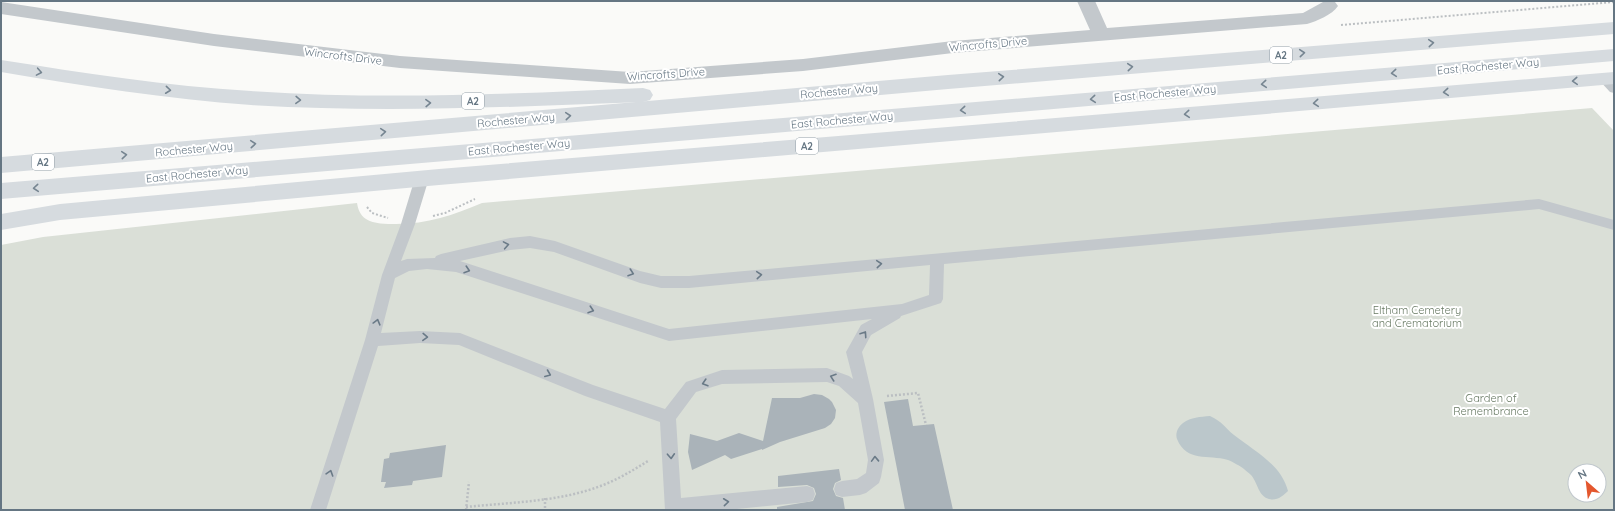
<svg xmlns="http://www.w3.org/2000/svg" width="1615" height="511" viewBox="0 0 1615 511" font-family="Quicksand,sans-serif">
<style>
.green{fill:#dadfd7;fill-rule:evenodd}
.water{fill:#bbc7cb}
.building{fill:#aab3b9}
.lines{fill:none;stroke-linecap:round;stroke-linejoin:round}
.path-far1{stroke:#bbbfc2;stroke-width:2;stroke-dasharray:2 2;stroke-linecap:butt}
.path{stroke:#bbbfc2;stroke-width:2.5;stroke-dasharray:2 2;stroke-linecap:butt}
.service{fill:#c3c8cc;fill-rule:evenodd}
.minor{fill:#c3c8cc;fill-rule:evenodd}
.trunk{fill:#d6dbdf;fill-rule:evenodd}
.oneway{stroke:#768591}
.oneway2{stroke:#6a7a87}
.labels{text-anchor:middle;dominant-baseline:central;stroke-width:4;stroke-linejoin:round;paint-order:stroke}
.shield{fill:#fff;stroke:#939fa8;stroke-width:1}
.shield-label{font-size:10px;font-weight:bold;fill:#657683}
.street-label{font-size:11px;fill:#657683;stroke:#fff}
.park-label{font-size:11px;fill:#687a64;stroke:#fff}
</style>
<rect width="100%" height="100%" fill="#fafaf8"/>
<path class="green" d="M1592 108 1614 131V510H1V245L43 237 357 203C358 209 360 215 366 219 374 224 386 224 396 224 427 224 454 215 482 203ZM1575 471H1599V495H1575Z"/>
<path class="water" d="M1210 416C1223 422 1224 427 1234 435 1254 451 1281 464 1288 491 1283 496 1277 501 1269 499 1258 496 1258 483 1251 475 1249 473 1246 471 1244 469 1240 466 1233 462 1228 460 1208 454 1187 463 1177 439 1175 433 1178 427 1183 423 1191 417 1200 417 1210 416Z"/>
<g class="building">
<polygon points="814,394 822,395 829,399 832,402 836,410 835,418 831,424 825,428 780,442 762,450 762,449 731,459 725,455 692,470 688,452 690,434 717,441 739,433 763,441 772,398 800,398"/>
<polygon points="908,399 913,426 934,424 953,510 905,510 884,402"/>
<polygon points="446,445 442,477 413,481 412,485 384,488 386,482 381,482 384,459 389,458 390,453"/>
<polygon points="839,469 841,480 835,483 833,489 836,496 843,498 845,510 777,510 777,507 813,501 816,494 814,488 807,485 778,487 778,476"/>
</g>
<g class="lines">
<g class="path-far1">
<polyline points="1341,25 1614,2"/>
<polyline points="367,207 372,213 388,218"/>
<polyline points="433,216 445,213 475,199"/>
</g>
<g class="path">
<polyline points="887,396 918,393 926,425"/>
<polyline points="545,498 545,510"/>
<path d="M466 507C513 502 564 502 608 483 622 477 635 469 648 461"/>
<polyline points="466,510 469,482"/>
</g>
<g class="service">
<polygon points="1604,75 1608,76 1614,82 1614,93 1610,92 1598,79 1600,76"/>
<path d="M422 173 427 174 429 178 415 224 401 261 407 259 435 258 436 256 441 254 510 238 530 236 555 241 640 271 661 276H689L1539 199 1614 220V230L1539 209 944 264 943 299 941 303 901 316 900 318 871 335 862 352 873 399 884 460 881 477 879 483 866 493 860 495 842 497 836 495 834 489 836 483 842 481 857 479 866 473 868 460 858 403 839 386 827 382 722 384 696 392 676 419 681 498 807 486 813 488 815 494 813 500 807 502 727 510H665L660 422 585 396 459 345 420 343 378 346 326 510H310L365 340 382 275 401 224 415 178 417 174ZM530 248 554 252 640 283 661 288H689L930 265 929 295 902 304 669 329 460 261 510 250ZM427 269 456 272 669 341 872 319 861 325 846 352 853 379 849 376 827 368 722 370 686 382 665 409 593 385 460 333 420 331 381 333 395 278 409 271Z"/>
</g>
<path class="minor" d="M1077 1H1095L1107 28 1303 13 1323 2H1335L1338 6C1332 15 1317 21 1307 24L953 53 803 71 630 84 400 68 214 46 1 14V2L214 34 400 56 630 72 803 59 953 41 1090 30Z"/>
<g class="trunk">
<polygon points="1614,22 1614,34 948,89 1,173 1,157 948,75"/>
<polygon points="1614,49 1614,61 1,199 1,183"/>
<path d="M1 60C84 73 167 86 251 91 382 100 513 94 643 88L650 90 653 95 650 100 643 102C513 107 382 113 251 105 167 99 84 86 1 72Z"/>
<polygon points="1614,72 1614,84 439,185 60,220 1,230 1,214 60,204 439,169"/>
</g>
</g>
<defs><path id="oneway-chevron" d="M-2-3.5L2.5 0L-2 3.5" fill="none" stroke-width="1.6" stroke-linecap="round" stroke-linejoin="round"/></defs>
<g class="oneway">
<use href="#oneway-chevron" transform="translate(1431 43) rotate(-5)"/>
<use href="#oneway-chevron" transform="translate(1302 53) rotate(-5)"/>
<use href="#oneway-chevron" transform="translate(1130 67) rotate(-5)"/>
<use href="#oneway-chevron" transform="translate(39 72) rotate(10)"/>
<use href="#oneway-chevron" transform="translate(1394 73) rotate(175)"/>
<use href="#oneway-chevron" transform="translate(1001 77) rotate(-5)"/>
<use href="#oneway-chevron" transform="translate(1575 81) rotate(176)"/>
<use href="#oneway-chevron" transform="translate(1264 84) rotate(175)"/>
<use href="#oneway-chevron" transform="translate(168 90) rotate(6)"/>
<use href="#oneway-chevron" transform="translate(1446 92) rotate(175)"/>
<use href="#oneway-chevron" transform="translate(1093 99) rotate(175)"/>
<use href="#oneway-chevron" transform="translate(298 100) rotate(2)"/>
<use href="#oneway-chevron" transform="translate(428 103) rotate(-2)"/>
<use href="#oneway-chevron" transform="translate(1316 103) rotate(175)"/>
<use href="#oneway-chevron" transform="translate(963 110) rotate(175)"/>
<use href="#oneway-chevron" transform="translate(1187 114) rotate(175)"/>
<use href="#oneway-chevron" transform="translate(568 116) rotate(-5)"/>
<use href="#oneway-chevron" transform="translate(383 132) rotate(-5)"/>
<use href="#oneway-chevron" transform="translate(253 144) rotate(-5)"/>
<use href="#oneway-chevron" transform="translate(124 155) rotate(-5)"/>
<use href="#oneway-chevron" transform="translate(36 188) rotate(175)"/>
</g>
<g class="oneway2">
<use href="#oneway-chevron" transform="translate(506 245) rotate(-10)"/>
<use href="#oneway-chevron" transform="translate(879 264) rotate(-5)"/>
<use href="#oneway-chevron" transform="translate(467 270) rotate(18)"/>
<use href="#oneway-chevron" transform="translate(631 273) rotate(19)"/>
<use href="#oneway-chevron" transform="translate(759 275) rotate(-5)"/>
<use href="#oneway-chevron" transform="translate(591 310) rotate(18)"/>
<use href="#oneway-chevron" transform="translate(377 322) rotate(-75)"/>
<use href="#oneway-chevron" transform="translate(864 334) rotate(-56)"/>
<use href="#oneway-chevron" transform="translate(425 337) rotate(2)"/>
<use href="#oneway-chevron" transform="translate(548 374) rotate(22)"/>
<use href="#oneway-chevron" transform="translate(833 377) rotate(-161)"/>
<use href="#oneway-chevron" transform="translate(705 383) rotate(163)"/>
<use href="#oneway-chevron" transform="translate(671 456) rotate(87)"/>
<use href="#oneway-chevron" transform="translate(875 459) rotate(-92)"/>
<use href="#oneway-chevron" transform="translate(330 473) rotate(-72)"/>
<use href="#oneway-chevron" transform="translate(726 502) rotate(-6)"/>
</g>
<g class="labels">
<g class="shield">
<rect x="1270" y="47" width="22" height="16" rx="3"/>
<rect x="462" y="93" width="22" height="16" rx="3"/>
<rect x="796" y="138" width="22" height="16" rx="3"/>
<rect x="32" y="154" width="22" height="16" rx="3"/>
</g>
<g class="shield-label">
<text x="1281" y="55">A2</text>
<text x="473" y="101">A2</text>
<text x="807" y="146">A2</text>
<text x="43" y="162">A2</text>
</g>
<g class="street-label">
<text transform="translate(988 44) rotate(-5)">Wincrofts Drive</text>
<text transform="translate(343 56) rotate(7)">Wincrofts Drive</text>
<text transform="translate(1488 66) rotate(-5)">East Rochester Way</text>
<text transform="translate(666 74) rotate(-4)">Wincrofts Drive</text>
<text transform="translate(839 91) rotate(-5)">Rochester Way</text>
<text transform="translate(1165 93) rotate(-5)">East Rochester Way</text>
<text transform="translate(516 120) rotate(-5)">Rochester Way</text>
<text transform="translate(842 120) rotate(-5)">East Rochester Way</text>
<text transform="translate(519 147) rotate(-5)">East Rochester Way</text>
<text transform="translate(194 149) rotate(-5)">Rochester Way</text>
<text transform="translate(197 174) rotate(-5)">East Rochester Way</text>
</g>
<g class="park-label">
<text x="1417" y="310">Eltham Cemetery<tspan x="1417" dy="13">and Crematorium</tspan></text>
<text x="1491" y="398">Garden of<tspan x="1491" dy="13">Remembrance</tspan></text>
</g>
</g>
<rect width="1615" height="511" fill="none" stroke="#657683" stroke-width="4"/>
<g transform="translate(1587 483) rotate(332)"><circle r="19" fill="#ffffff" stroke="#c1c8cd"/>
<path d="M0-3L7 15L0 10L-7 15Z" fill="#e4572e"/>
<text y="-6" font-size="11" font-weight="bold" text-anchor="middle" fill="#657683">N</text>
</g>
</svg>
